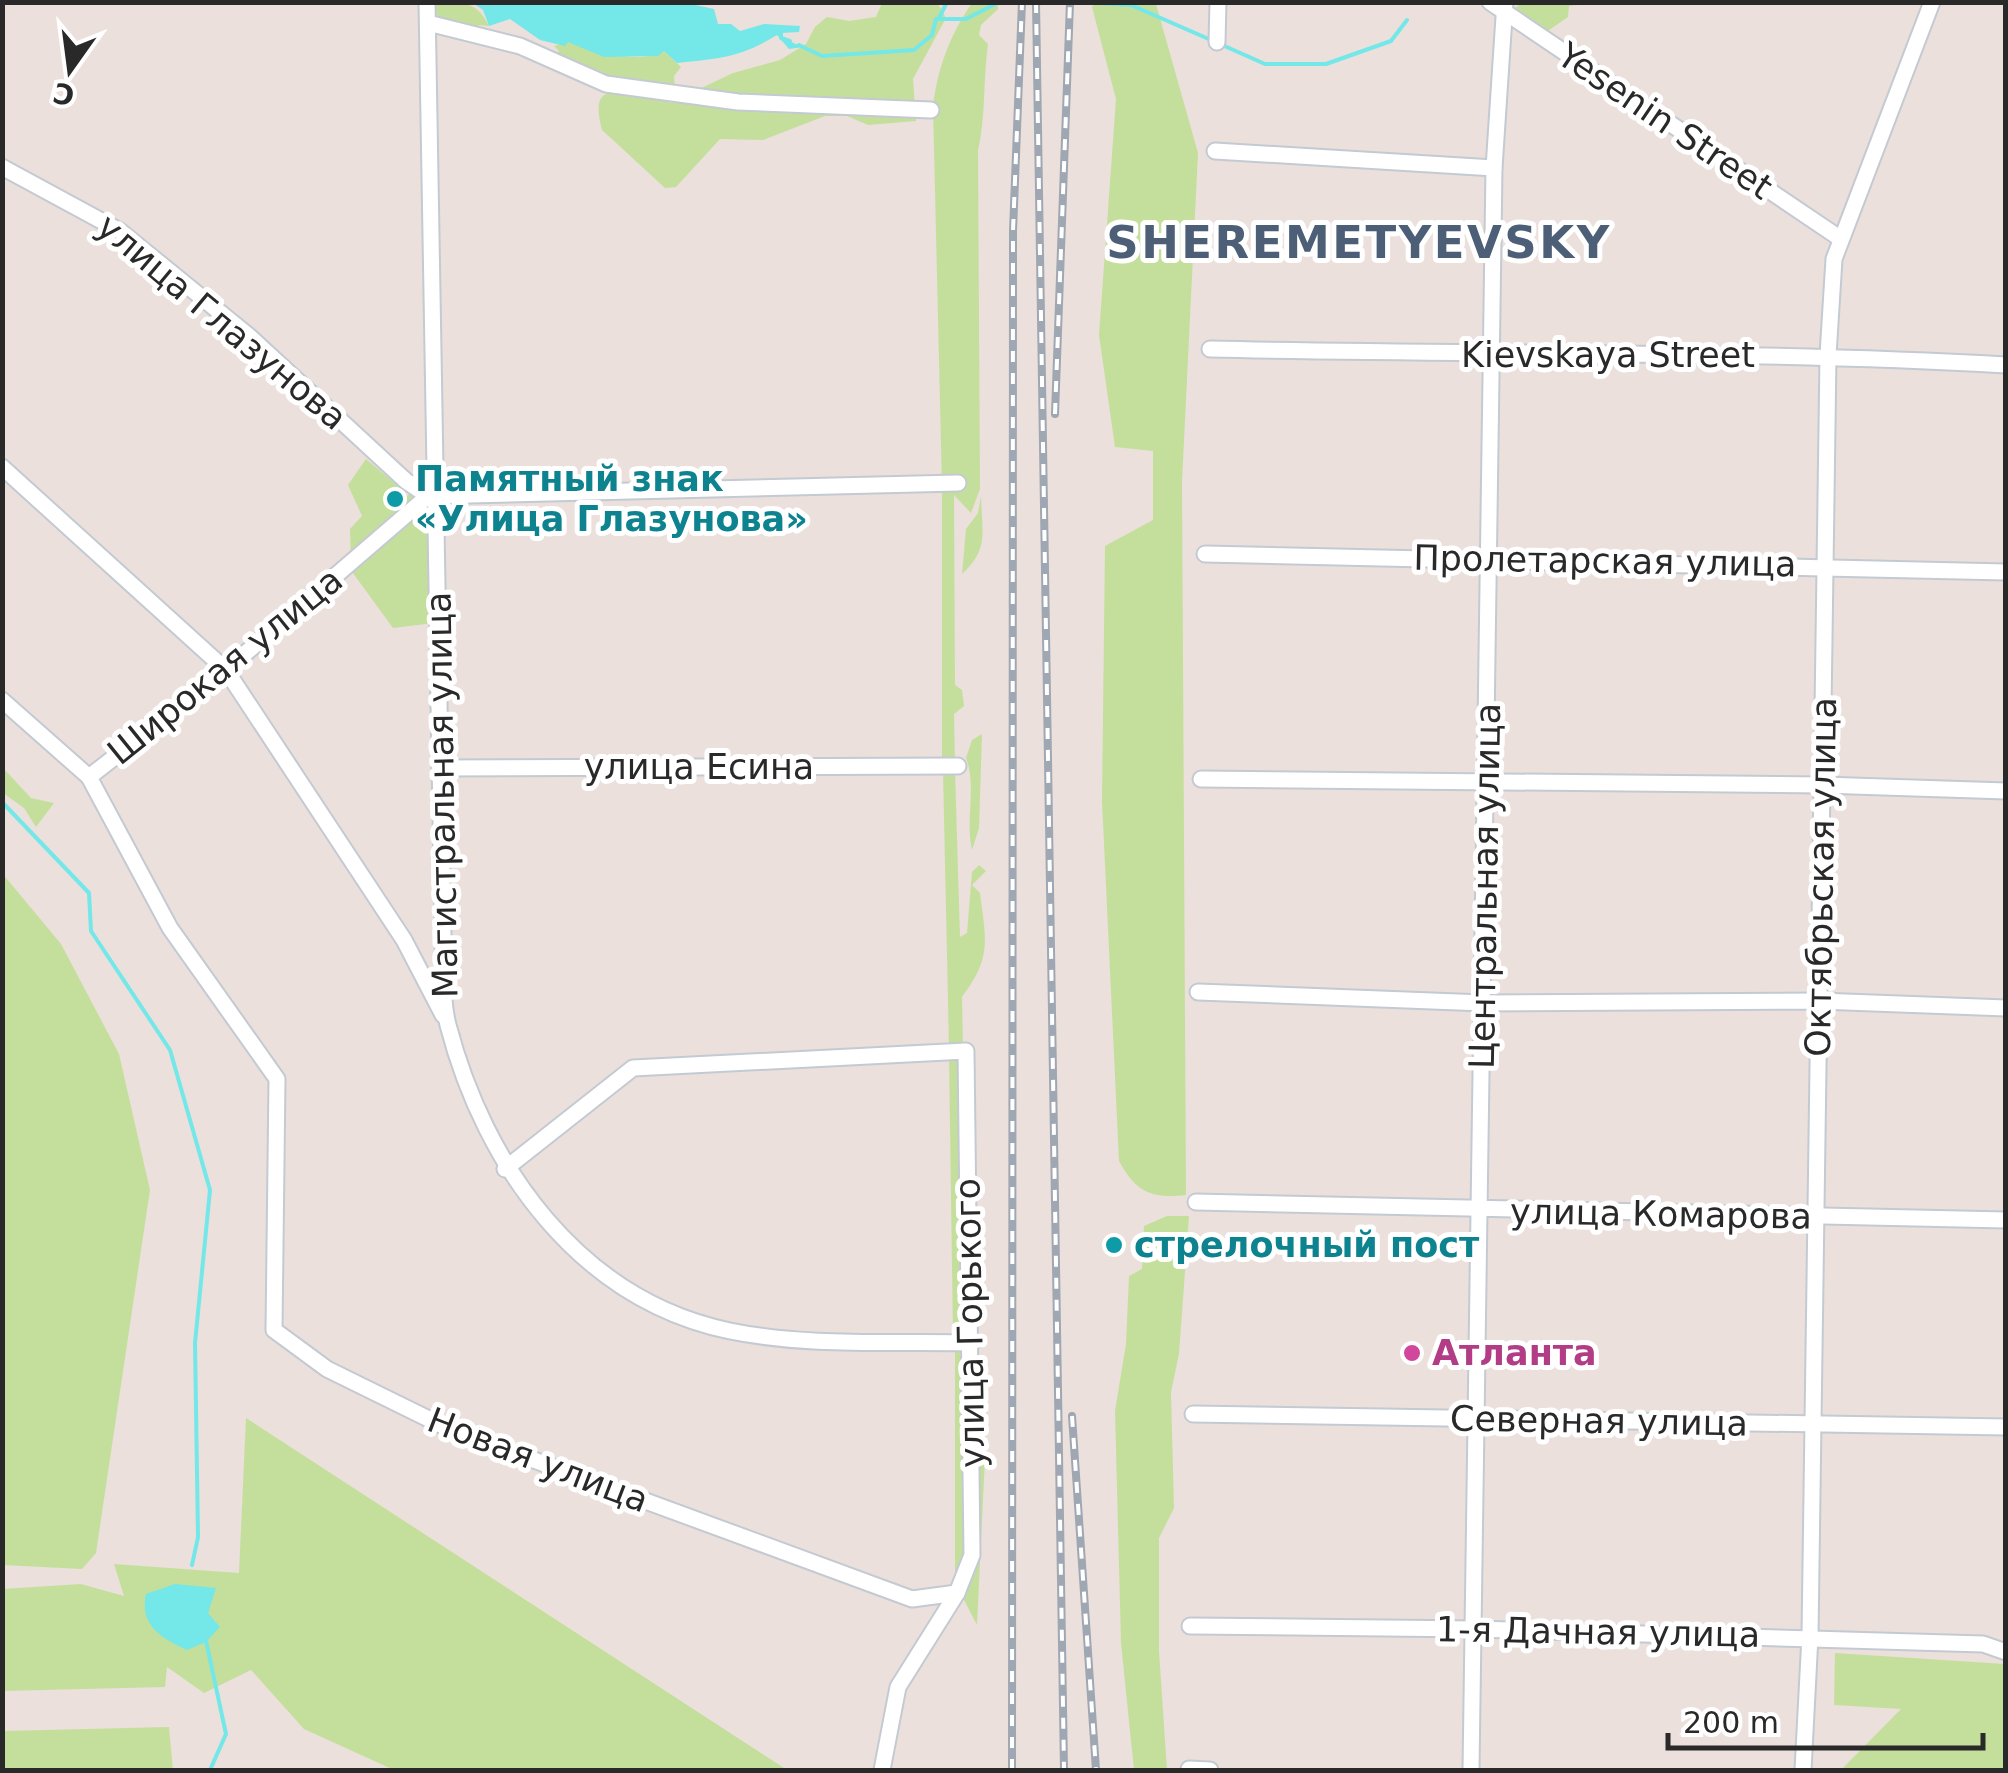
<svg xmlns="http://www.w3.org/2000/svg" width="2008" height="1773" viewBox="0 0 2008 1773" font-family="'DejaVu Sans',sans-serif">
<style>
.green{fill:#c4df9b}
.water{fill:#74e7e8}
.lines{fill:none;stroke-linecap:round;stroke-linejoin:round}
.stream{stroke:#74e7e8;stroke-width:4}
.minor-casing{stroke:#c4cad2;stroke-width:19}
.minor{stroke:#fff;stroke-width:15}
.rail-casing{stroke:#9fa7b3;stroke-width:8}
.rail{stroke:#fff;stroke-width:4;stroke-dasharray:11;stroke-linecap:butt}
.culture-dot{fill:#0f9aa8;stroke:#fff;stroke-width:4}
.hotel-dot{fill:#d1479c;stroke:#fff;stroke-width:4}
.labels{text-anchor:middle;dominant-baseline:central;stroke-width:10;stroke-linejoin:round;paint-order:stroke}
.street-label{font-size:35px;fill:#292929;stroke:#fff}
.culture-label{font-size:35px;font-weight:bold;fill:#0d838f;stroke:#fff;text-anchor:start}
.hotel-label{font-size:35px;font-weight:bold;fill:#b23c85;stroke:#fff;text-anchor:start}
.district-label{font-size:45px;font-weight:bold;letter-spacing:2.5px;fill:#4c5f77;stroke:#fff}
</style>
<rect width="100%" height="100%" fill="#ebe0dc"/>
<g class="green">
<path d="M906 2 938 4 946 18 913 79 916 121 868 125 847 116H825L763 140 720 139 676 187 665 188 602 130C588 78 619 94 653 98L663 93 670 103 733 73 780 60 806 44 815 27 827 17 849 21 876 17 882 3Z"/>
<path d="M1095 2 1156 4 1198 153 1182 482 1186 1195C1151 1199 1136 1192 1119 1161L1102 801 1105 546 1153 520V451L1115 447 1099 335 1116 99 1092 7Z"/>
<path d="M433 3C465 3 476 0 489 26L479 25 476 30 437 23 439 16 430 13Z"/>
<path d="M972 3H997L998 9 981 25 979 35 988 44C983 81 986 114 978 151L980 489 971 513 954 495 955 685 962 690 964 706 954 714 955 763H942V487L933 106C938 67 950 35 972 3Z"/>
<polygon points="1522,3 1595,3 1569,6 1568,17 1542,35 1509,12"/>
<path d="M568 41C598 52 638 65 664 51L681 67 674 76 675 90 607 81 554 57 559 51 554 46Z"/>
<polygon points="366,459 398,486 386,502 396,508 410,493 420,499 351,561 350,529 362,516 348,485"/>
<path d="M981 496C982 534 989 549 962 574L966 529 978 513Z"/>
<polygon points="433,504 434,623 393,628 350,569 424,505"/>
<path d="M982 734 979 828 972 850C965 819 977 786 966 758L972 740Z"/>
<polygon points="3,768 31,798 54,803 36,827 24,808 3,793"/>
<path d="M943 771H955L960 937 967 933 972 872 979 865 986 871 972 885 980 893C986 941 992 957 962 997L963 1047 949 1048Z"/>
<polygon points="2,873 61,944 119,1054 150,1190 96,1553 82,1569 3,1565"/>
<polygon points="949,1056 962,1056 968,1339 953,1338"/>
<polygon points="1167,1216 1189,1216 1179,1354 1171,1392 1174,1508 1159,1538 1159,1651 1167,1770 1134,1770 1121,1643 1115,1411 1126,1344 1129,1276 1142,1269 1144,1226"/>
<polygon points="968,1346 969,1554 955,1580 955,1347"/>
<polygon points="975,1386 982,1386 988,1396 977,1625 961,1594 976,1557"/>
<polygon points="246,1418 787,1770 394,1770 304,1729 251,1670 204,1693 167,1667 165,1687 3,1691 2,1589 81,1584 124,1596 114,1564 239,1573"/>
<polygon points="1835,1653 2005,1664 2005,1770 1841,1770 1901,1709 1834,1705"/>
<polygon points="169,1727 173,1770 3,1770 3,1731"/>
</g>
<g class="water">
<path d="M473 3H686L714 9 718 24H731L740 31 764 24 800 26 799 32 781 33 782 38 803 47 789 49 777 35C739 58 721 58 677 63L664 51 658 56 604 57 568 42 565 46 540 40 510 19 489 26 483 10Z"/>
<path d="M175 1584 216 1588 208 1613 220 1627 206 1642 187 1650C161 1638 139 1625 146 1594Z"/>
</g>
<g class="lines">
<g class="stream">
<polyline points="1081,2 1131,5 1211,40"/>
<polyline points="940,16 947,2"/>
<polyline points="781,32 781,38 790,41"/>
<polyline points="1220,44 1265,64 1326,64 1391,41 1407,20"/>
<polyline points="799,45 822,56 914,50 932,35 936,19 966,19 999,2"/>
<polyline points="2,802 89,893 91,931 170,1050 210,1190 195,1343 198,1537 192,1565"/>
<polyline points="206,1641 226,1734 210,1770"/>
</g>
<g class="minor-casing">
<g id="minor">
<path d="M427 2 443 935C444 963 441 998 448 1025 485 1167 580 1300 730 1331 809 1347 892 1341 972 1343"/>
<polyline points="1490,2 1841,239"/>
<polyline points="428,23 520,46 606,84 738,102 931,110"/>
<polyline points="1217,42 1218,2"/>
<polyline points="1215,151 1494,168"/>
<polyline points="2,167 120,231 249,336 406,481 428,496"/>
<path d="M1210 349C1475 355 1741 350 2006 365"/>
<polyline points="2,467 226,670 404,940 443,1015"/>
<polyline points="1205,554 2006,572"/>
<polyline points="2,700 89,777"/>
<polyline points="440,768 958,766"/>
<polyline points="1201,779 1822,785 2006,791"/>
<polyline points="1198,992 1484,1003 1819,1001 2006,1008"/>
<polyline points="505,1169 633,1068 966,1051 972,1555 957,1593 898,1687 882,1770"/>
<polyline points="1196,1202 2006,1220"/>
<polyline points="1193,1414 2006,1427"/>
<polyline points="957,1593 912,1599 447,1428 327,1369 274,1330 277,1079 170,928 89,777 226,670 428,496 958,483"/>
<polyline points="1190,1626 1476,1629 1983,1644 2006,1652"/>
<polyline points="1189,1769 1210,1770"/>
<polyline points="1471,1770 1494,168 1505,2"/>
<polyline points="1803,1770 1810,1636 1828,355 1834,259 1932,2"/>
</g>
</g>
<use href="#minor" class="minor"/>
<g class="rail-casing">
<g id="rail">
<polyline points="1036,2 1064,1770"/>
<polyline points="1055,414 1070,2"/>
<polyline points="1072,1416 1096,1770"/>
<polyline points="1012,1770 1013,231 1022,2"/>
</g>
</g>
<use href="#rail" class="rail"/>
</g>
<g class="culture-dot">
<circle cx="395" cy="499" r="10"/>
<circle cx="1114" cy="1245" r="10"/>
</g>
<circle class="hotel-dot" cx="1412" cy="1353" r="10"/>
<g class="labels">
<g class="street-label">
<text transform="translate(1665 121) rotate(34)">Yesenin Street</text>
<text transform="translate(222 322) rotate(40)">улица Глазунова</text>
<text x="1608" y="355">Kievskaya Street</text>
<text transform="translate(1605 561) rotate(1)">Пролетарская улица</text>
<text transform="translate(225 666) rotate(-39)">Широкая улица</text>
<text x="699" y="767">улица Есина</text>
<text transform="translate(442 795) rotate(-91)">Магистральная улица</text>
<text transform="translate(1821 877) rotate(-89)">Октябрьская улица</text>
<text transform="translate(1485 886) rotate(-89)">Центральная улица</text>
<text transform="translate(1661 1214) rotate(1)">улица Комарова</text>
<text transform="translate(970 1323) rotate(-91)">улица Горького</text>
<text transform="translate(1599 1421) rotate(1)">Северная улица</text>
<text transform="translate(538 1460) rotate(21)">Новая улица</text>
<text transform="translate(1598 1632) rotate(1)">1-я Дачная улица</text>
</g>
<g class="culture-label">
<text x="415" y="479">Памятный знак<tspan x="415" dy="40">«Улица Глазунова»</tspan></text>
<text x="1134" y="1245">стрелочный пост</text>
</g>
<g class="hotel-label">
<text x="1432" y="1353">Атланта</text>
</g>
<g class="district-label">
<text x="1359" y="242">SHEREMETYEVSKY</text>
</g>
</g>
<rect width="2008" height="1773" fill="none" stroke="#292929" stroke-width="10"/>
<g transform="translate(70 70) rotate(194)" stroke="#ffffff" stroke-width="8" paint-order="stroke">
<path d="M0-8L18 38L0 25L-18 38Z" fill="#292929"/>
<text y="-15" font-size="28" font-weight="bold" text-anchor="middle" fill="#292929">С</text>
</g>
<path d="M1668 1733v15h315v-15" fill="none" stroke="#292929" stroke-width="5"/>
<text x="1683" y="1733" font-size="30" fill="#292929" stroke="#ffffff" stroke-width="8" paint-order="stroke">200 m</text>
</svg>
